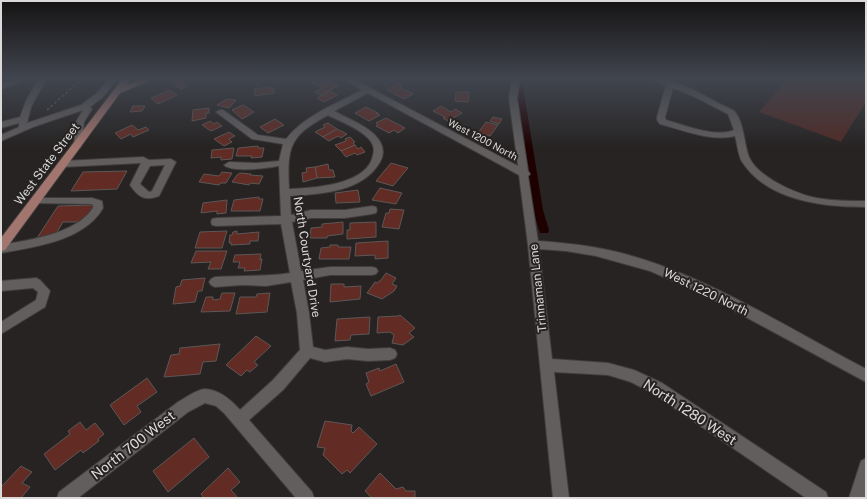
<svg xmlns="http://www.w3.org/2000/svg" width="867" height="499" viewBox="0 0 867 499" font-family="'Public Sans',sans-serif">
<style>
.green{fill:#4f2b26}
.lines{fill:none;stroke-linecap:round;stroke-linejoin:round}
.canal{fill:#1e0000;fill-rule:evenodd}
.building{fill:#622b24;stroke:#5b5857}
.minor-casing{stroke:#403d3d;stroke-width:2}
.major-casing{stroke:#403d3d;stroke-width:2}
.path{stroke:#63605f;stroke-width:1.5;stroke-dasharray:2.5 2.5;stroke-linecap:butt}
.minor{fill:#625e5e;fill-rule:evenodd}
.major{fill:#a2756e;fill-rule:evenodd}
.labels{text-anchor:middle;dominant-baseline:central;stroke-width:4;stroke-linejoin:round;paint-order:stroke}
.far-street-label{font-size:10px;fill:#dcdad9;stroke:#262322}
.street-label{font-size:12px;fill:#dcdad9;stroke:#262322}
.near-street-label{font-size:14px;fill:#dcdad9;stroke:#262322}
</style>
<rect width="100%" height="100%" fill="#262322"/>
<polygon class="green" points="788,78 866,78 866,102 841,142 759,112"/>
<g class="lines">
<polygon class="canal" points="516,85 519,85 523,87 543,210 549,230 548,233 540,233 539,230 533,210 515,87"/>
</g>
<g class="building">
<polygon points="321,78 324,78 338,86 320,95 315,92 323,88 312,82"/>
<polygon points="179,79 188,86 181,89 171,82"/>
<polygon points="399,83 403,85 400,87 413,94 404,99 387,90"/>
<polygon points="270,87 270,89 274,88 274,93 255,96 254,89"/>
<polygon points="170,90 177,95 158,104 151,98"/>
<polygon points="330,91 337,95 324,102 317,98"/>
<polygon points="456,92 469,92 468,102 455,101"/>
<polygon points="227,99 236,100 229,108 217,105"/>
<polygon points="243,105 254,112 242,119 232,110"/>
<polygon points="133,106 145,106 142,111 130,112"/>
<polygon points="441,106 451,112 455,109 462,113 448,121 443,118 445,117 433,111"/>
<polygon points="366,107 378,113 376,113 380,115 369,121 355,113"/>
<polygon points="209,108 209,113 206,113 206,118 192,121 193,110"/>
<polygon points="493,117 502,119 499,124 490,121"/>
<polygon points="386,118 405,128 398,133 394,130 389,133 376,126 378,125 376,123"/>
<polygon points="275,119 284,125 268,133 260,127"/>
<polygon points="210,121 214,124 217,122 222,126 211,131 202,125"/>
<polygon points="486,122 498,125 490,136 478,133"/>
<polygon points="328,123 337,129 323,137 315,132 325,127 323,125"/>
<polygon points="132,125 138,130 146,127 149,130 133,137 131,134 121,139 115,133"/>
<polygon points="337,129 347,134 341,138 338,136 329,141 323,137"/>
<polygon points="229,132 235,136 229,139 232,142 224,146 214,139"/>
<polygon points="350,137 355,142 353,143 355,145 341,151 335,145 346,141 345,139"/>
<polygon points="355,145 358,149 361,147 365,152 357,155 355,153 346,157 341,151"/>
<polygon points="258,146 258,148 264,148 262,157 251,158 252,156 236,156 238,148"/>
<polygon points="234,148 232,159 221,160 221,157 211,158 212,150"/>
<polygon points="391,163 408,168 393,186 376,181"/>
<polygon points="328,164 329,170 333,170 335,177 317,178 315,167"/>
<polygon points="315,167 317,178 303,182 302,173 307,172 306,168"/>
<polygon points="127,171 117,189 71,191 83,172"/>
<polygon points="222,172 232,173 226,183 221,183 219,185 199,182 204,174 219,176"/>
<polygon points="240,173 251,174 250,175 263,176 259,184 250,183 249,185 232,182 237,175"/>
<polygon points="380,188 402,193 396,204 372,200"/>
<polygon points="358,190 360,202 336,203 335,193"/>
<polygon points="259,197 259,199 263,199 260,211 231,211 234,200"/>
<polygon points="227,200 226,213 217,214 217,211 201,213 203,203"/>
<polygon points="94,205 84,222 63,222 54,237 37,238 58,206"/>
<polygon points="390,209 404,210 399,229 382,227 386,213 389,213"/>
<polygon points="343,222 343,234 327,236 327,238 310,238 311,228 322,227 322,224"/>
<polygon points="376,222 376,237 347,239 347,230 350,230 350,223"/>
<polygon points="227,231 222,248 195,248 200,232"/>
<polygon points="237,231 237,234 259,232 258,241 250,241 250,244 231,245 231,242 229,243 230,235 232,235 233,232"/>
<polygon points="388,241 388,258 375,259 375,255 355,256 356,243"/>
<polygon points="330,245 338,245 338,247 351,247 349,259 319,259 321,248 330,247"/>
<polygon points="196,251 227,251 221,269 208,269 211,262 191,263"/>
<polygon points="261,254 260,260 262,259 260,270 244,271 245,268 238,268 240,262 233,262 235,255"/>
<polygon points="386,273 396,278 392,284 397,286 394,291 382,299 367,293 375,282 377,283 381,280"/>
<polygon points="205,278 202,291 198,291 195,302 173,304 176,287 180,286 182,280"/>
<polygon points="331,284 344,284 344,287 361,286 360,299 330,302"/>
<polygon points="222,293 235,293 230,311 201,312 206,297 213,297 213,300 220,299"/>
<polygon points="270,293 267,312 236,314 240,297 256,297 257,294"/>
<polygon points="400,315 415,328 409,333 414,337 403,345 392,343 394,335 390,332 377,333 378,317 398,316"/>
<polygon points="370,317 369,334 351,335 350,340 335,341 337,319"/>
<polygon points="256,336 271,346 254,362 258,365 250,372 247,370 241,376 226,365"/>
<polygon points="220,344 216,361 203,362 200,374 164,377 171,355 179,354 180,348"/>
<polygon points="396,364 404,382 371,396 366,384 369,382 366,373 379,368 380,371"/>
<polygon points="147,378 157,392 137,406 141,412 124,425 110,405"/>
<polygon points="325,421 352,425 351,431 353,433 359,427 377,444 350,473 347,470 342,474 323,455 325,448 317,447"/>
<polygon points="80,422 86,430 95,423 104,434 98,439 99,441 83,453 81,450 55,470 44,454 70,434 68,431"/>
<polygon points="194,438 209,457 168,492 153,471"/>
<polygon points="21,466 32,472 22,483 30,487 21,498 1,498 1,487"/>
<polygon points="228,468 240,482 231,490 238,498 204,498 201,494"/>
<polygon points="380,473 396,489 403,487 406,491 415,491 415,498 372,498 365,491"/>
</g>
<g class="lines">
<g class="minor-casing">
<g id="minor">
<polygon points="21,78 32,78 1,89 1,84"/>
<polygon points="39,78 47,78 31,107 27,123 81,105 97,93 110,78 118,78 103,97 90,107 92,109 84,122 81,147 78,148 74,145 76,122 83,110 33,127 1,141 1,135 19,127 19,123 1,128 1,122 20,117 26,101"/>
<path d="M342 78H351L518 166 509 98 512 78H520L517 98 528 171 530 174 528 176 538 241C567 243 596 246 625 254 710 277 789 329 866 369V382L705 295 650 271 596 256 566 251 539 249 552 359 608 363 634 370 662 383 826 492 828 498H806L652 393 631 382 608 375 554 372 569 498H553L528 245 519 175 368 93 334 111C347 118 363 124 374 134 382 142 386 152 380 162 363 192 321 194 290 196L291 215 311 210H345L372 206 376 207 377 210 376 213 372 214 345 218H311L292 222 301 271 330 267H372L376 268 378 271 376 274 372 275H330L303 280 309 313 313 347 325 350 347 347 368 349 390 348 395 350 397 354 395 358 390 360 368 361 347 359 325 362 310 358 283 390 249 420 312 492 314 498H296L224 413 216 406 205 403 188 412 78 498H57L59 492 178 402C185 398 196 390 204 389 219 389 231 400 240 410L273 380 300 350 297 313 291 282 266 286 242 285 215 287 211 285 209 282 211 279 215 277C240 275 265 277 290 273L281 224 216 226 212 225 211 222 212 219 216 218 281 216 279 166C268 168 232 173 224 165L229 162 256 163 279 161 283 144 252 139 216 112 220 110H223L258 135 286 139C305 115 336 104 362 90ZM328 115C341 122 357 127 368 138 373 143 375 149 373 155 368 185 313 188 289 189 287 147 289 136 328 115Z"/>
<path d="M650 78C672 77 702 94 720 104 724 106 730 108 734 111 744 121 744 144 749 157 757 176 792 192 812 197 829 201 848 201 866 201V207C822 207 766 201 741 160 738 153 737 143 735 136 711 142 683 130 660 124L657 120V117L666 85ZM673 88 695 97 728 114 734 130C717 138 683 125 666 120L665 117Z"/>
<path d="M143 157 149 160 171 159 176 162 159 196C145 201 139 198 130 185L141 163 63 167 58 164 63 161ZM165 165 152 191 149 192 140 184 150 166Z"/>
<path d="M35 198H92L102 201 103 208C84 241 35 247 1 253V245C29 240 76 234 93 208V205L91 204 31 203 30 201Z"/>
<polygon points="36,278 40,280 50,291 45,307 1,334 1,322 36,300 38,292 33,288 1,291 1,281"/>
<polygon points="866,458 865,498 849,498 861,461"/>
</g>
</g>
<g class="major-casing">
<polygon id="major" points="123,78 131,78 126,85 145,78 156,78 120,93 5,250 1,251 1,238"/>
</g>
<polyline class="path" points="47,110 83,78"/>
<use href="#minor" class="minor"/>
<use href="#major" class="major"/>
</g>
<linearGradient id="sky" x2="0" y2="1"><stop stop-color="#151313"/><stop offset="0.53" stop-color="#41454f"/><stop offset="1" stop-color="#41454f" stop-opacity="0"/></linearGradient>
<rect width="867" height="148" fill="url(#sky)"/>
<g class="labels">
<g class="far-street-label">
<text transform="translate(483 139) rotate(28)">West 1200 North</text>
</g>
<g class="street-label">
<text transform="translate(47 164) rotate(-53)">West State Street</text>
<text transform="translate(307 257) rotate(81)">North Courtyard Drive</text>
<text transform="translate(538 288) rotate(-96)">Trinnaman Lane</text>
<text transform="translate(706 292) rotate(26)">West 1220 North</text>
</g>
<g class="near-street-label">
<text transform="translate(690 412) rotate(33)">North 1280 West</text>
<text transform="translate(133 445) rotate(-38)">North 700 West</text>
</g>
</g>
<rect width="867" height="499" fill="none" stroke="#dcdad9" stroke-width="4"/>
</svg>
